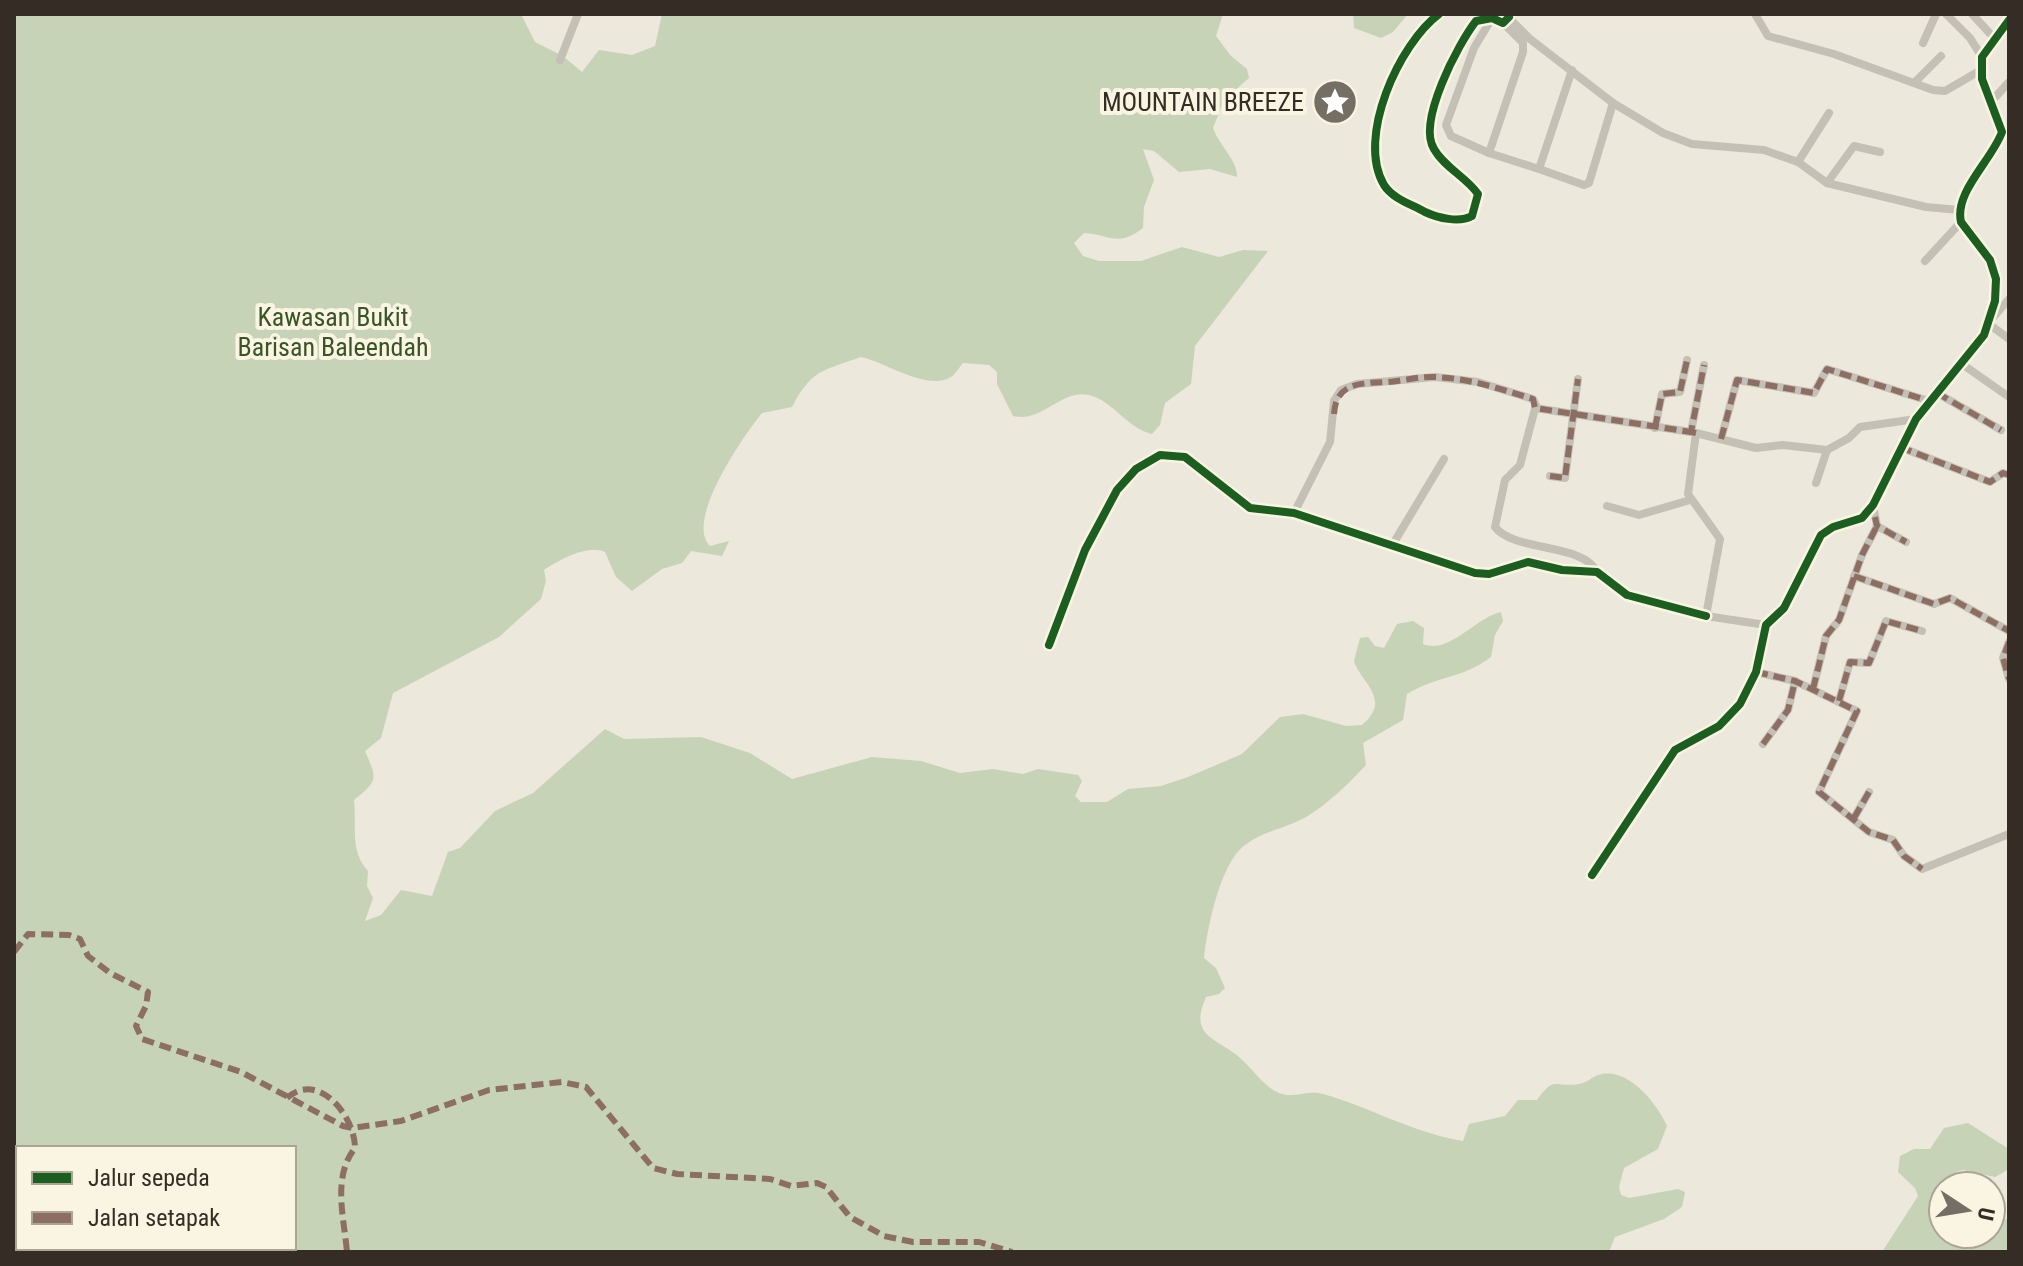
<svg xmlns="http://www.w3.org/2000/svg" width="2023" height="1266" viewBox="0 0 2023 1266" font-family="'Roboto Condensed',sans-serif">
<style>
.green{fill:#c7d3b6;fill-rule:evenodd}
.lines{fill:none;stroke-linecap:round;stroke-linejoin:round}
.street{stroke:#c5c0b6;stroke-width:8}
.quiet{stroke:#8d6e63;stroke-width:6;stroke-dasharray:12 6;stroke-linecap:butt}
.cycleway-casing{stroke:#faf5e2;stroke-width:13}
.cycleway{stroke:#1b5e20;stroke-width:8}
.labels{text-anchor:middle;dominant-baseline:central;stroke-width:8;stroke-linejoin:round;paint-order:stroke}
.poi-label{font-size:26px;fill:#352d25;stroke:#faf5e2;text-anchor:end}
.park-label{font-size:26px;fill:#395427;stroke:#faf5e2}
</style>
<rect width="100%" height="100%" fill="#ece8dc"/>
<g class="green">
<path d="M14 14H521L535 42 563 56 582 72 599 50 632 55 655 46 662 14H1223L1216 36 1231 56 1247 69 1249 78 1224 100 1213 128C1219 145 1238 161 1237 177L1210 169 1179 172 1154 151 1143 149 1154 180 1144 207 1143 228C1117 248 1109 234 1084 233L1074 243 1083 256 1099 261H1141L1182 247 1219 257 1243 250 1268 251 1195 346 1191 384 1165 403 1160 425 1152 434C1128 429 1112 400 1089 395 1061 389 1042 423 1013 416L997 384V372L989 365 963 363C959 367 956 374 951 377 928 392 883 361 861 357 822 371 812 369 792 407L762 413C744 435 684 521 710 546L729 541 722 556 691 551 682 563 662 569 632 591 616 577 605 552C588 544 559 560 544 570L546 581 541 599 499 637 393 693 381 738 365 751C377 779 379 780 354 800 357 825 349 851 368 871L367 886 373 898 365 921 381 915 401 890 432 896 448 852 460 848 495 811 533 793 605 729 624 739 701 737 750 753 792 779 872 757 921 761 960 773 993 769 1023 774 1038 769 1078 775 1082 781 1075 796 1081 802H1107L1128 789 1161 786 1188 777 1242 754 1280 717 1303 714 1346 726 1362 725C1393 699 1360 682 1354 661L1360 638 1368 637 1375 646 1384 648 1397 624 1413 621 1424 628 1423 644C1449 655 1476 617 1501 612L1503 621 1495 635 1491 657C1460 680 1438 675 1407 694L1403 720 1363 743 1366 765C1349 783 1328 804 1306 817 1287 828 1263 831 1245 845 1220 863 1207 929 1204 958L1216 968 1225 988 1219 994 1206 997C1188 1037 1217 1038 1239 1057 1252 1068 1261 1083 1275 1091 1292 1101 1305 1089 1323 1094 1370 1107 1413 1133 1463 1141L1469 1124 1505 1116 1518 1100H1537C1555 1075 1553 1088 1579 1084 1587 1083 1594 1075 1602 1074 1630 1069 1657 1104 1667 1126L1658 1149 1624 1168 1619 1187 1621 1195 1629 1198 1678 1189 1685 1192 1682 1207 1664 1219 1615 1237 1609 1252H14ZM18 1148H294V1248H18Z"/>
<polygon points="1353,14 1408,14 1393,32 1381,38 1354,28"/>
<polygon points="1968,1123 2009,1149 2009,1169 1995,1177 1963,1170 1956,1172 1953,1180 1963,1186 1943,1186 1943,1234 1991,1234 1991,1215 1996,1220 2009,1219 2009,1251 1882,1252 1918,1196 1915,1188 1898,1172 1900,1156 1914,1149 1930,1149 1944,1128"/>
</g>
<g class="lines">
<g class="street">
<path d="M1439 14C1399 44 1356 138 1384 185 1393 199 1411 204 1425 212 1438 218 1459 223 1472 216L1478 194C1466 177 1444 167 1434 149 1417 122 1458 44 1476 21L1492 18 1503 23 1509 17"/>
<polyline points="1505,14 1530,39 1613,103 1663,133 1692,144 1764,150 1798,162 1827,183 1926,207 1960,210"/>
<polyline points="1755,14 1768,36 1834,54 1933,90 1945,91 1981,70"/>
<polyline points="1946,14 1970,38 1982,57"/>
<polyline points="1972,14 1995,39"/>
<polyline points="1492,18 1474,48 1446,125 1451,136 1489,153 1523,52 1523,43 1503,23"/>
<polyline points="1923,43 1936,14"/>
<polyline points="560,60 578,14"/>
<polyline points="1915,82 1941,56"/>
<polyline points="1989,104 2009,82"/>
<polyline points="1489,153 1539,169 1572,70"/>
<polyline points="1798,162 1829,113"/>
<polyline points="1539,169 1584,185 1589,183 1613,103"/>
<polyline points="1827,183 1854,146 1880,152"/>
<polyline points="1925,261 1961,222"/>
<polyline points="1991,320 2009,299"/>
<polyline points="1989,324 2009,339"/>
<polyline points="1962,364 2009,397"/>
<polyline points="1704,365 1691,432 1696,433 1688,494 1720,539 1706,616 1766,625"/>
<polyline points="1937,393 2001,430"/>
<polyline points="1535,408 1691,432"/>
<polyline points="1655,428 1662,394 1680,392 1687,360"/>
<polyline points="1696,433 1756,448 1783,445 1827,450 1816,483"/>
<polyline points="1721,439 1737,380 1814,393 1827,369 1929,401"/>
<polyline points="1900,447 1990,482 2003,473 2009,475"/>
<polyline points="1827,450 1849,438 1860,427 1916,419"/>
<polyline points="1550,476 1565,478 1578,379"/>
<polyline points="1873,505 1877,526 1906,542"/>
<polyline points="1607,506 1639,515 1690,500"/>
<path d="M1294 513 1330 442 1334 401 1341 390 1357 384 1435 377 1478 382 1533 399 1536 405 1520 465 1505 480 1495 527C1514 552 1584 543 1597 572"/>
<polyline points="1393,544 1444,459"/>
<polyline points="1854,576 1934,604 1950,598 2009,631"/>
<polyline points="2009,642 2003,658 2009,679"/>
<polyline points="1049,645 1085,550 1117,490 1136,469 1160,455 1185,457 1250,508 1294,513 1475,573 1489,574 1528,562 1562,570 1597,572 1627,595 1706,616"/>
<polyline points="1756,672 1795,681 1857,711 1819,792 1869,832 1893,840 1904,856 1922,869 2009,834"/>
<polyline points="1813,689 1826,636 1839,620 1862,555 1877,526"/>
<polyline points="1839,701 1850,662 1869,663 1886,621 1922,631"/>
<polyline points="1763,744 1788,710 1795,681"/>
<polyline points="1854,818 1869,792"/>
<path d="M1592 875 1675 750 1719 726 1740 704 1756 672 1766 625 1784 608 1821 535 1833 527 1862 518 1873 505 1916 419 1984 335 1995 301 1996 279 1990 260 1961 222C1954 192 1992 160 2002 132L1982 79V57L2009 20"/>
</g>
<g class="quiet">
<polyline points="1937,393 2001,430"/>
<path d="M1334 414C1336 382 1361 383 1388 382 1402 381 1416 377 1431 377 1466 377 1500 389 1533 399L1535 408 1691 432"/>
<polyline points="1655,428 1662,394 1680,392 1687,360"/>
<polyline points="1696,433 1691,432 1704,365"/>
<polyline points="1721,439 1737,380 1814,393 1827,369 1929,401"/>
<polyline points="1900,447 1990,482 2003,473 2009,475"/>
<polyline points="1550,476 1565,478 1578,379"/>
<polyline points="1875,517 1877,526 1906,542"/>
<polyline points="1854,576 1934,604 1950,598 2009,631"/>
<polyline points="2009,642 2003,658 2009,679"/>
<polyline points="1756,672 1795,681 1857,711 1819,792 1869,832 1893,840 1904,856 1922,869"/>
<polyline points="1813,689 1826,636 1839,620 1862,555 1877,526"/>
<polyline points="1839,701 1850,662 1869,663 1886,621 1922,631"/>
<polyline points="1763,744 1788,710 1795,681"/>
<polyline points="1854,818 1869,792"/>
<polyline points="14,952 28,934 69,935 80,939 88,956 110,973 148,992 146,1006 136,1026 142,1039 241,1072 343,1126 352,1128 401,1121 489,1090 562,1082 586,1087 653,1168 677,1174 770,1179 791,1186 817,1183 826,1187 850,1217 884,1236 913,1242 979,1242 1012,1252"/>
<path d="M287 1098C318 1070 355 1116 355 1148 332 1177 344 1217 347 1252"/>
</g>
<g class="cycleway-casing">
<g id="cycleway">
<path d="M1439 14C1399 44 1356 138 1384 185 1393 199 1411 204 1425 212 1438 218 1459 223 1472 216L1478 194C1466 177 1444 167 1434 149 1417 122 1458 44 1476 21L1492 18 1503 23 1509 17"/>
<polyline points="1049,645 1085,550 1117,490 1136,469 1160,455 1185,457 1250,508 1294,513 1475,573 1489,574 1528,562 1562,570 1597,572 1627,595 1706,616"/>
<path d="M1592 875 1675 750 1719 726 1740 704 1756 672 1766 625 1784 608 1821 535 1833 527 1862 518 1873 505 1916 419 1984 335 1995 301 1996 279 1990 260 1961 222C1954 192 1992 160 2002 132L1982 79V57L2009 20"/>
</g>
</g>
<use href="#cycleway" class="cycleway"/>
</g>
<defs>
<g id="sight-disc" transform="scale(2.3)"><circle r="9.5" fill="#756e65" stroke="#faf5e2"/><path d="M0-6L1.8-2.2L6-1.7L2.9 1.2L3.7 5.4L0 3.3L-3.7 5.4L-2.9 1.2L-6-1.7L-1.8-2.2Z" fill="#fff"/></g>
</defs>
<g fill-rule="evenodd">
<use href="#sight-disc" x="1335" y="102"/>
</g>
<g class="labels">
<g class="poi-label">
<text x="1304" y="102">MOUNTAIN BREEZE</text>
</g>
<g class="park-label">
<text x="333" y="317">Kawasan Bukit<tspan x="333" dy="30">Barisan Baleendah</tspan></text>
</g>
</g>
<rect width="2023" height="1266" fill="none" stroke="#352d25" stroke-width="32"/>
<rect x="16" y="1146" width="280" height="104" fill="#faf5e2" stroke="#aba596" stroke-width="2"/>
<rect x="32" y="1172" width="40" height="12" fill="#1b5e20" stroke="#aba596" stroke-width="2"/>
<text x="88" y="1186" font-size="24" fill="#352d25">Jalur sepeda</text>
<rect x="32" y="1212" width="40" height="12" fill="#8d6e63" stroke="#aba596" stroke-width="2"/>
<text x="88" y="1226" font-size="24" fill="#352d25">Jalan setapak</text>
<g transform="translate(1967 1210) rotate(102)"><circle r="38" fill="#faf5e2" stroke="#aba596" stroke-width="2"/>
<path d="M0-6L14 30L0 20L-14 30Z" fill="#756e65"/>
<text y="-12" font-size="22" font-weight="bold" text-anchor="middle" fill="#352d25">U</text>
</g>
</svg>
